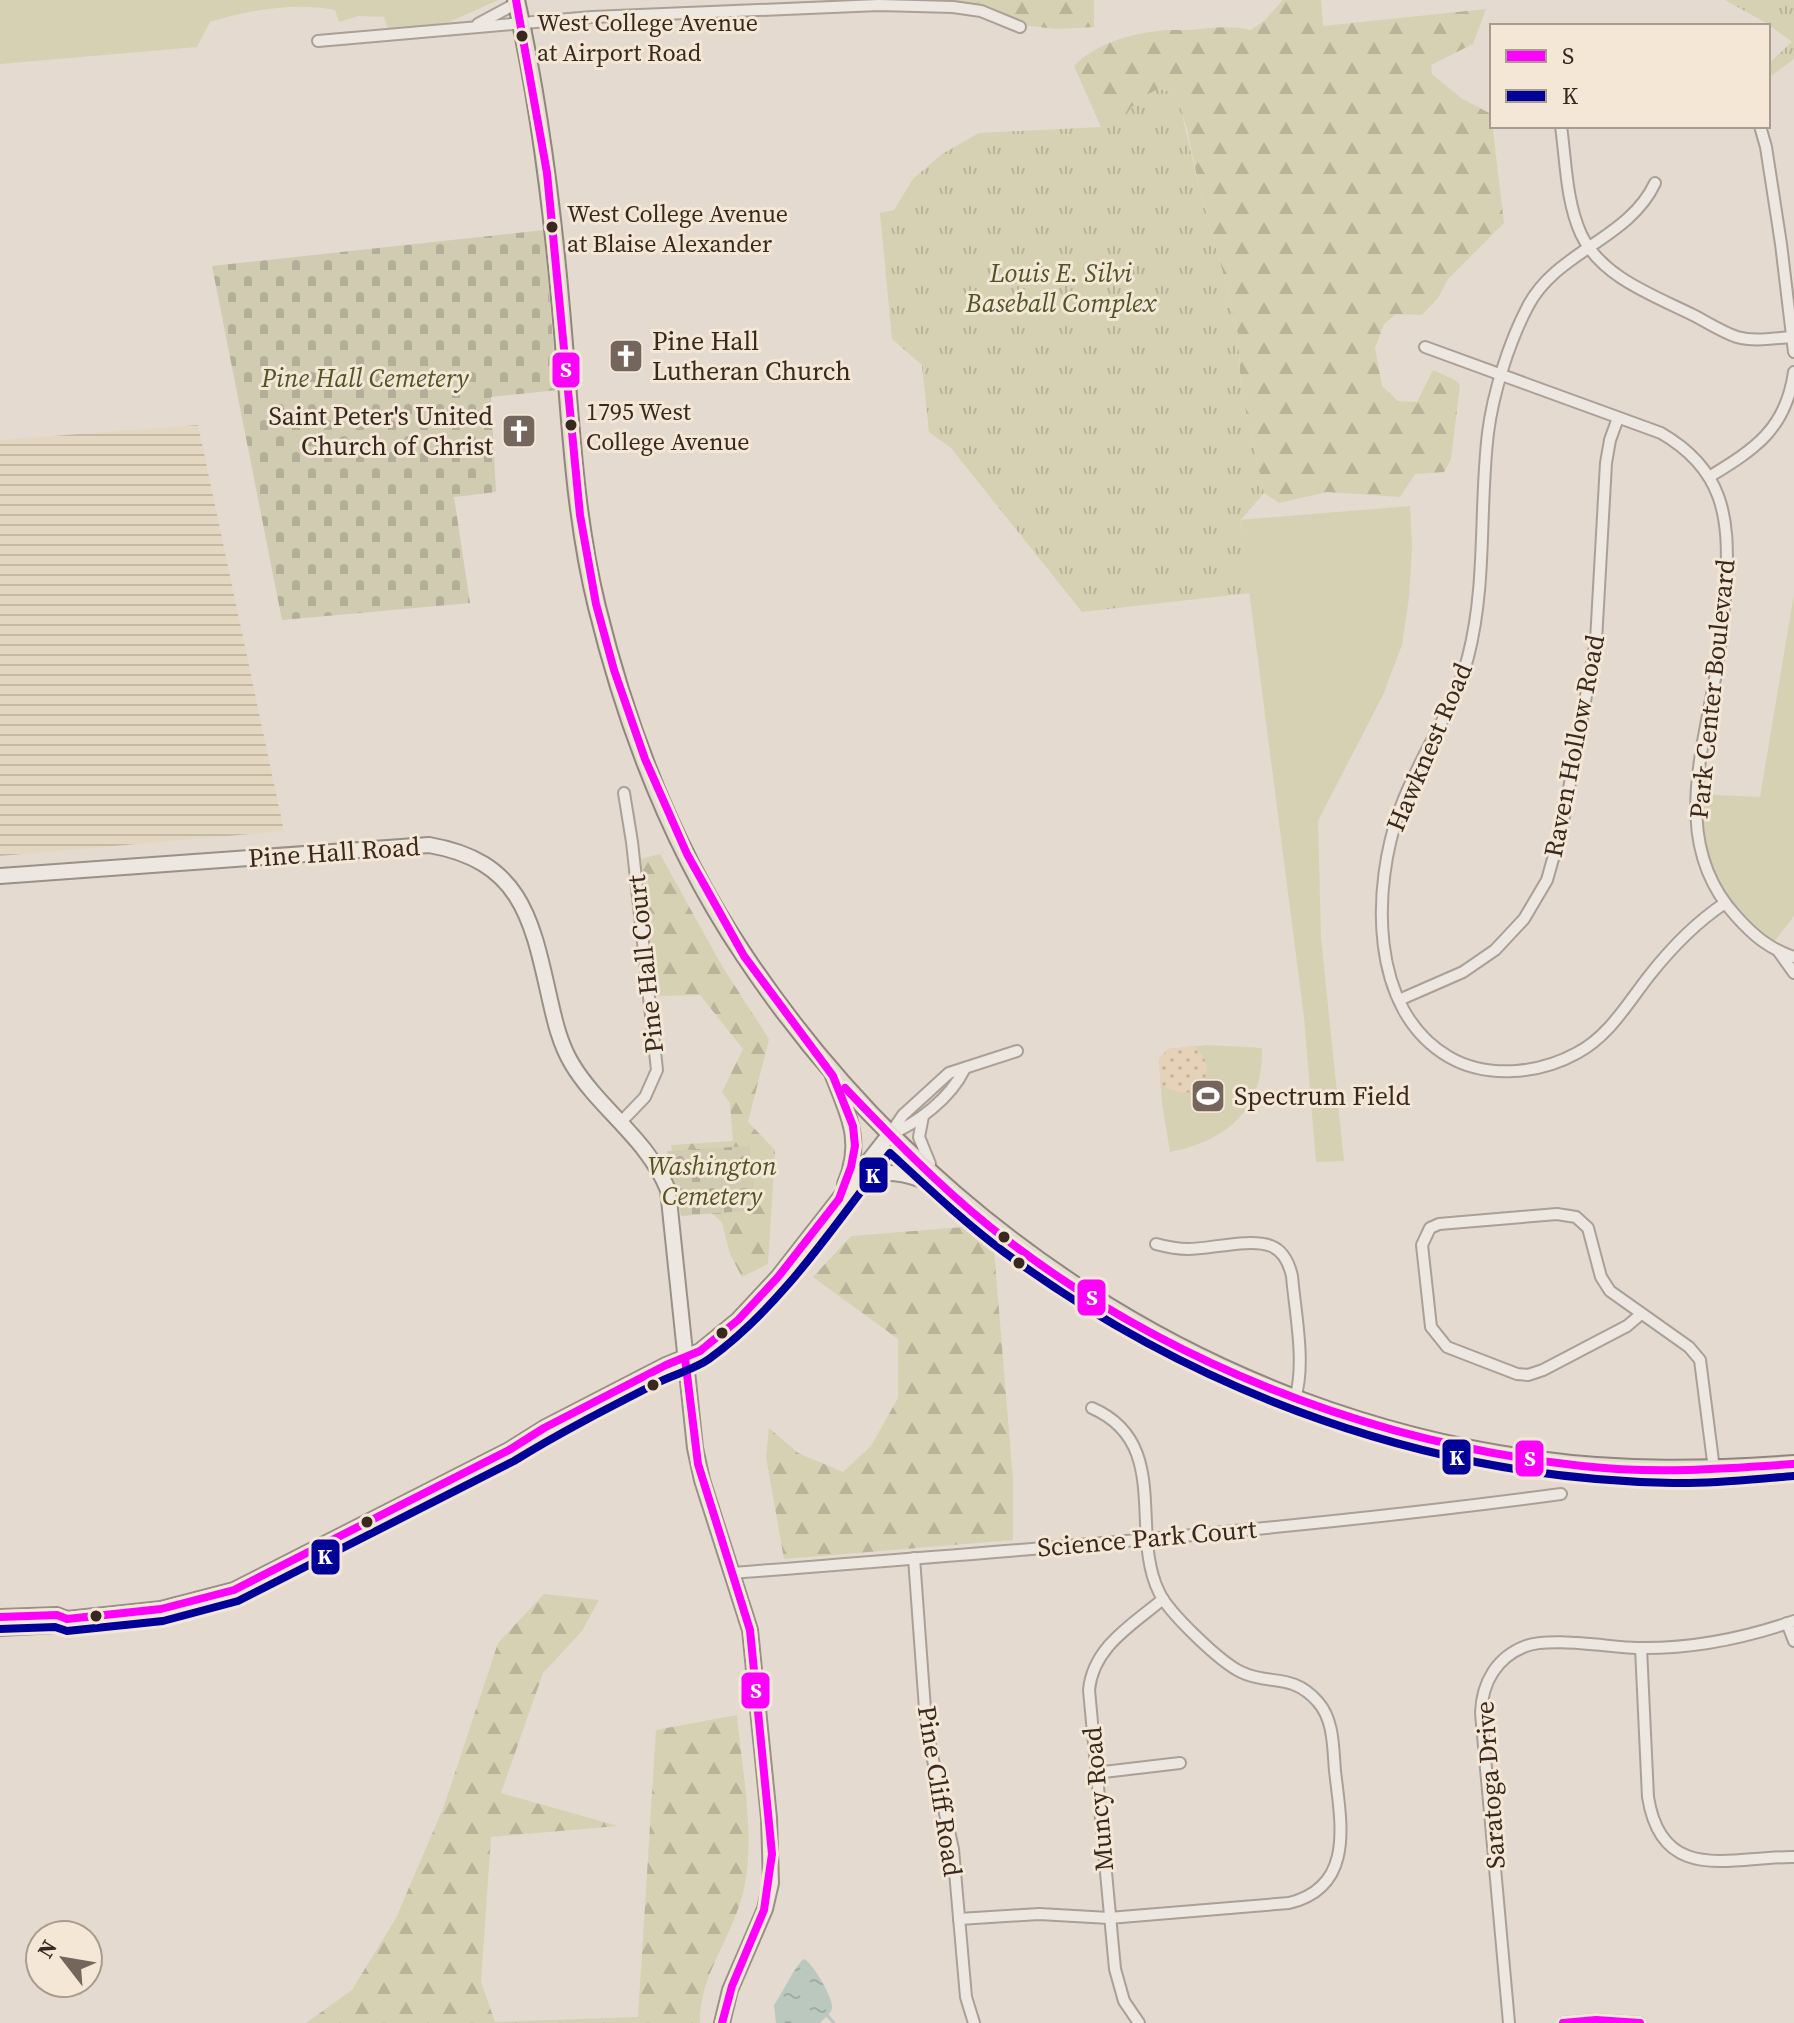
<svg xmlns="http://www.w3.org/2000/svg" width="1794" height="2023" viewBox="0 0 1794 2023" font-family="'Source Serif 4',serif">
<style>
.farmland{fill:url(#farmland-rules)}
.grass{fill:#d6d1b2}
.forest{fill:url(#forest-firs)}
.sand{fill:url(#sand-dots)}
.cemetery{fill:url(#cemetery-stones)}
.park{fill:url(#park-tufts)}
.water{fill:url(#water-ripples)}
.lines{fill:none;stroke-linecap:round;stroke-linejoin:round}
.stream{stroke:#bac8bd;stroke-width:3}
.street-casing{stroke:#aaa098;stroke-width:14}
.secondary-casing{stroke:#999088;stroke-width:18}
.primary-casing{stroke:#8f867e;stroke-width:20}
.street{stroke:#ece7e0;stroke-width:10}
.secondary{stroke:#ece7e0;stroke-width:14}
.primary{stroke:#e4dcd2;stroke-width:16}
.bus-1-casing{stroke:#f4e7d6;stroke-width:14}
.bus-2-casing{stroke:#f4e7d6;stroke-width:14}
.bus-1{stroke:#f0f;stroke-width:8}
.bus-2{stroke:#009;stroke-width:8}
.bus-dot{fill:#382820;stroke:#f4e7d6;stroke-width:3}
.labels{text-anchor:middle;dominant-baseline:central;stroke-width:6;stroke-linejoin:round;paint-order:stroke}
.bus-label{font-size:24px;fill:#382820;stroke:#f4e7d6;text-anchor:start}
.park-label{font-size:26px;font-style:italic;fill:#505427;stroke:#f4e7d6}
.poi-label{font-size:26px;fill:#382820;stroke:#f4e7d6;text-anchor:start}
.street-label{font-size:26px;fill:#382820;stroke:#f4e7d6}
.line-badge{stroke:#f4e7d6;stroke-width:3}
.badge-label{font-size:22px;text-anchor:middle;font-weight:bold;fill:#fff}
</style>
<defs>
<pattern id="farmland-rules" width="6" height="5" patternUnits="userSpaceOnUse" patternTransform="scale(2)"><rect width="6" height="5" fill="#e3d7c0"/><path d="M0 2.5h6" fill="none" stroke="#c4b9a5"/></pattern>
<pattern id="forest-firs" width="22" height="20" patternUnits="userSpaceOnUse" patternTransform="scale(2)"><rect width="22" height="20" fill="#d6d1b2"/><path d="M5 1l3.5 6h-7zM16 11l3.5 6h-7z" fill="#b8b399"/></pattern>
<pattern id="sand-dots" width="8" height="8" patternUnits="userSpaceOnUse" patternTransform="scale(2)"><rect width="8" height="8" fill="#e6d2b8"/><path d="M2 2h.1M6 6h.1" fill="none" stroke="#c6b49e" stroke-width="1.8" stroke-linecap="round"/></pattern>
<pattern id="cemetery-stones" width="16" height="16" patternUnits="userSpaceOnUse" patternTransform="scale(2)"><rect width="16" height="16" fill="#d0cbb1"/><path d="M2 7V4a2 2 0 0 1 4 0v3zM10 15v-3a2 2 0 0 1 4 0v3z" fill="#b3ae98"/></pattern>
<pattern id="park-tufts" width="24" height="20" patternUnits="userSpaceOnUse" patternTransform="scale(2)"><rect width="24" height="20" fill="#d6d1b2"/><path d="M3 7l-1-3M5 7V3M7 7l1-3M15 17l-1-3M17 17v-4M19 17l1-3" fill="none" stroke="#b8b399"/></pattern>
<pattern id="water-ripples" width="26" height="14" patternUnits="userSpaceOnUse" patternTransform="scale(2)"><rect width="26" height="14" fill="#bac8bd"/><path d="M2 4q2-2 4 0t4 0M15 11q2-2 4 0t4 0" fill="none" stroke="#a1aca2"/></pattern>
</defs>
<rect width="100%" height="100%" fill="#e4dacf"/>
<polygon class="farmland" points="198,425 284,831 0,856 0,440"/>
<g class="grass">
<path d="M0 0H498L447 23 388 29 384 17 358 16 339 22 335 10C295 2 248 10 210 22L197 47 0 64Z"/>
<polygon points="1410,506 1412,547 1409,597 1402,645 1383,695 1318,821 1321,938 1344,1161 1316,1162 1304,1017 1240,520"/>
<polygon points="1794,594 1794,916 1770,947 1753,934 1710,872 1696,794 1760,797"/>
<path d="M1208 1045 1262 1048C1263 1110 1228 1140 1170 1152L1162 1103 1159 1059 1168 1049Z"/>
</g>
<g class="forest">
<polygon points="891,0 1094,0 1094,27 1057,29 1020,25 995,15 891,5"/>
<path d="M1283 0H1321L1323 26 1486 9 1473 44 1431 65 1432 74 1461 98 1491 114 1504 223 1448 279 1438 298 1422 315 1396 314 1384 324 1375 348 1382 386 1398 401 1417 402 1433 370 1455 380 1460 385 1451 459 1444 472 1415 474 1400 497 1327 492 1279 503 1264 493 1241 390 1238 335 1231 302 1200 191 1187 129 1175 93 1158 89 1145 130 1101 127 1074 66C1096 44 1128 34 1158 31 1168 29 1179 31 1189 30 1210 28 1230 25 1251 30L1264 21Z"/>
<polygon points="660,854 722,966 769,1039 748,1122 775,1150 768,1264 742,1277 730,1254 722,1222 678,1185 671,1145 733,1141 730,1103 722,1092 743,1049 700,995 654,996 641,859"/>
<polygon points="964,1227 994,1250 1013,1480 1013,1540 784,1559 766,1457 769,1428 798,1453 843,1472 871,1446 898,1398 898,1339 813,1277 851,1236"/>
<path d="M544 1594 599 1600 582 1631 543 1673 501 1793 618 1826 491 1837 481 1982 495 2022 638 2017 656 1730 737 1715C742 1774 759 1850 739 1906 726 1946 699 1980 700 2023H306L352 1990 396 1918 444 1806 498 1643Z"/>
</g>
<path class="sand" d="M1194 1046C1208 1058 1209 1069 1204 1086 1190 1097 1176 1093 1161 1085L1159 1059 1168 1049Z"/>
<g class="cemetery">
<polygon points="544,230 557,390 491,397 496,492 454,497 470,603 282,620 212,266"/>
<polygon points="750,1146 756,1210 681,1216 667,1151"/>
</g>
<g class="park">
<polygon points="1725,0 1794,0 1794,59 1768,78 1768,64 1792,42 1768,24"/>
<polygon points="1158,89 1175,93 1180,106 1200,191 1231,302 1238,335 1241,390 1264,493 1240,521 1250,593 1082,612 951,448 929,432 922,365 892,339 880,213 894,210 913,179 942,154 979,133 1101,127 1127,114 1132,106 1141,105 1146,95"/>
</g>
<path class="water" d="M804 1959C812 1962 834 1999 832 2008 831 2014 824 2018 820 2023H776L774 2005C783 1993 795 1965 804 1959Z"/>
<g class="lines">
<polyline class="stream" points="827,2015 834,2023"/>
<g class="street-casing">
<g id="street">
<polyline points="478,24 517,3"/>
<polyline points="318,41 592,17 879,5 953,7 981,11 1020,27"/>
<path d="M1561 126C1566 162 1566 201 1581 234 1601 277 1653 295 1693 315 1707 322 1722 332 1737 337 1755 342 1774 338 1792 337"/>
<polyline points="1760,126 1766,147 1781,244 1794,352"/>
<path d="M1655 183C1629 239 1557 251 1528 306 1509 342 1493 393 1488 433 1479 507 1487 584 1468 657 1453 712 1419 756 1400 809 1372 886 1368 1010 1449 1057 1487 1079 1539 1074 1577 1053 1609 1036 1627 1004 1649 976 1671 948 1695 923 1725 903"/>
<path d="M1425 347 1661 433C1723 469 1730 516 1726 583 1724 613 1721 643 1716 673 1702 755 1671 845 1736 916 1753 935 1769 949 1794 957"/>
<path d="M1709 477C1755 449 1786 429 1794 372"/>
<polyline points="1779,952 1794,973"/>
<polyline points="1399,1000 1463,972 1495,950 1524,919 1547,880 1562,827 1596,641 1606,463 1610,440 1618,418"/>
<polyline points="923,1116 919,1137 930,1164"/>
<polyline points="621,1122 645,1097 657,1070 632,842 624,793"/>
<polyline points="889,1135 903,1115 949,1073 1017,1051"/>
<path d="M889 1135C918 1123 950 1098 964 1070"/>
<path d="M1156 1244C1167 1247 1177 1249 1188 1249 1210 1249 1250 1238 1271 1246 1284 1251 1289 1263 1292 1276 1295 1312 1306 1364 1295 1398"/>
<polyline points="1640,1315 1627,1326 1543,1370 1528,1375 1517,1374 1447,1347 1431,1327 1422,1245 1430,1228 1439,1224 1557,1214 1576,1217 1588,1228 1601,1277 1610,1291 1689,1347 1700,1360 1714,1469"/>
<polyline points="914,1558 925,1709 931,1751 953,1849 966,1997 974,2023"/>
<path d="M732 1573C1009 1551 1286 1531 1561 1494"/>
<polyline points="1787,1623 1794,1641"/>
<path d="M1641 1648 1648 1797C1662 1886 1733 1856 1794 1857"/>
<polyline points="1095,1773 1180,1763"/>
<path d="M959 1919 1039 1914 1109 1918 1289 1903C1355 1887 1341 1823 1335 1771 1333 1748 1334 1720 1318 1702 1292 1672 1269 1686 1241 1672 1220 1662 1168 1612 1159 1592 1129 1531 1172 1443 1092 1408"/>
<path d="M1139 2023 1124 2001 1115 1969 1089 1690C1093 1647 1132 1625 1163 1599"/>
<path d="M1509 2023 1481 1713C1482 1682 1497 1657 1526 1646 1551 1637 1608 1647 1637 1648 1689 1649 1745 1638 1794 1621"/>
<polyline points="1563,2023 1596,2020 1640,2023"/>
</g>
</g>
<g class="secondary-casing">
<g id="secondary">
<path d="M0 876 429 845C522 861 532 920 550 1000 555 1022 560 1044 572 1064 599 1109 648 1139 668 1190L695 1448 702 1480 750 1630 769 1818 771 1883 765 1909 730 1990 722 2023"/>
<path d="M833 1076C849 1116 863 1142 845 1184"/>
<path d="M854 1185C887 1162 914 1177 948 1189"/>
<polyline points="0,1617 57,1615 67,1619"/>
<polyline points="0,1628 56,1625 67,1619 161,1609 234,1590 509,1450 544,1428 666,1365 700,1351 738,1320 778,1277 889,1135"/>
</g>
</g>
<g class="primary-casing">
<path id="primary" d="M516 0C539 102 552 205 561 309 570 408 573 510 597 607 627 729 674 851 744 955 924 1226 1214 1417 1538 1460 1624 1472 1708 1470 1794 1464"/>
</g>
<use href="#street" class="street"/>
<use href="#secondary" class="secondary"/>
<use href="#primary" class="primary"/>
<g class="bus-1-casing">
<g id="bus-1">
<path d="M845 1088C891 1136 937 1184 989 1226 1158 1361 1369 1443 1582 1466 1653 1474 1723 1469 1794 1464"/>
<polyline points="685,1358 698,1464 750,1630 772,1854 764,1910 732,1986 722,2023"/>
<polyline points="0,1617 57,1615 67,1619 161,1609 234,1590 509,1450 544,1428 666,1365 700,1351 738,1320 778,1277 839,1199 851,1167 855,1146 853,1126 833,1076 744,956 687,854 645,759 614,670 596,604 580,515 547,173 516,0"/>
<polyline points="1563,2023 1596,2020 1640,2023"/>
</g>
</g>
<g class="bus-2-casing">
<path id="bus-2" d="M0 1629 55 1627 67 1631 163 1621 238 1601 514 1461C561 1432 610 1407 659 1382 675 1374 695 1369 709 1359 783 1305 835 1224 890 1153 927 1187 964 1222 1004 1252 1198 1395 1432 1479 1673 1483 1714 1484 1754 1479 1794 1476"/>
</g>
<use href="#bus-1" class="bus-1"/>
<use href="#bus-2" class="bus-2"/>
</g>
<defs>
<g id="church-square" transform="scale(1.8)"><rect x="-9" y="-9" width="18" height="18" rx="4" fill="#74665d" stroke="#f4e7d6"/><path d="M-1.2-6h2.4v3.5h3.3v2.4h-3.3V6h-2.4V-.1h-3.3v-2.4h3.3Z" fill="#fff"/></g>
<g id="stadium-square" transform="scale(1.8)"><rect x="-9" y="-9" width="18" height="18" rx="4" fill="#74665d" stroke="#f4e7d6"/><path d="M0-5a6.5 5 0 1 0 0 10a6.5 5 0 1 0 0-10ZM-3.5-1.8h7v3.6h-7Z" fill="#fff"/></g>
</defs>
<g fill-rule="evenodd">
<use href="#church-square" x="626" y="356"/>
<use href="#church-square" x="519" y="431"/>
<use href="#stadium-square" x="1208" y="1096"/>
</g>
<g class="bus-dot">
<circle cx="522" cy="36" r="7"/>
<circle cx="552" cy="227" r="7"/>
<circle cx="571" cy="425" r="7"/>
<circle cx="1004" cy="1237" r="7"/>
<circle cx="1019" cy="1263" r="7"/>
<circle cx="722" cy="1333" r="7"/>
<circle cx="653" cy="1385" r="7"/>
<circle cx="367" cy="1522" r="7"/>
<circle cx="96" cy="1616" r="7"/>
</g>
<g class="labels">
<g class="bus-label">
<text x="537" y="22">West College Avenue<tspan x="537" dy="30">at Airport Road</tspan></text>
<text x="567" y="213">West College Avenue<tspan x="567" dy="30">at Blaise Alexander</tspan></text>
<text x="586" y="411">1795 West<tspan x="586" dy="30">College Avenue</tspan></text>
</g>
<g class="park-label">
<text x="1061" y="273">Louis E. Silvi<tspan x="1061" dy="30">Baseball Complex</tspan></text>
<text x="365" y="378">Pine Hall Cemetery</text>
<text x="712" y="1166">Washington<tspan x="712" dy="30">Cemetery</tspan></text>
</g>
<g class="poi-label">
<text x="652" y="341">Pine Hall<tspan x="652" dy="30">Lutheran Church</tspan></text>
<text x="493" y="416" text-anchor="end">Saint Peter's United<tspan x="493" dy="30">Church of Christ</tspan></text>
<text x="1234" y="1096">Spectrum Field</text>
</g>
<g class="street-label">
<text transform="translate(1712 689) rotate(-84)">Park Center Boulevard</text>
<text transform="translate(1574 746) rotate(-79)">Raven Hollow Road</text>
<text transform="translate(1429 747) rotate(-67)">Hawknest Road</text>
<text transform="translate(334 852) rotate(-4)">Pine Hall Road</text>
<text transform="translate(645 964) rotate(-96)">Pine Hall Court</text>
<text transform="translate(1147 1538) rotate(-5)">Science Park Court</text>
<text transform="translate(1490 1785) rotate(-94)">Saratoga Drive</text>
<text transform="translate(940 1791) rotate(81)">Pine Cliff Road</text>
<text transform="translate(1098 1799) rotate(-95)">Muncy Road</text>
</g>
</g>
<g class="line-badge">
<rect x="551" y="351" width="30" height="38" rx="8" fill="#f0f"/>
<rect x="858" y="1156" width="31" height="38" rx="8" fill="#009"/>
<rect x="1076" y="1278" width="31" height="39" rx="8" fill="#f0f"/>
<rect x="1441" y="1438" width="31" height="38" rx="8" fill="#009"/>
<rect x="1514" y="1439" width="31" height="39" rx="8" fill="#f0f"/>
<rect x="310" y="1538" width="31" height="38" rx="8" fill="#009"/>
<rect x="740" y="1671" width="31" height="39" rx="8" fill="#f0f"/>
</g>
<g class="badge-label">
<text x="566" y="377">S</text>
<text x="873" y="1183">K</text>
<text x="1092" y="1305">S</text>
<text x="1457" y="1465">K</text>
<text x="1530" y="1466">S</text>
<text x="325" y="1564">K</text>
<text x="756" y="1698">S</text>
</g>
<rect x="1490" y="24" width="280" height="104" fill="#f4e7d6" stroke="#a99b8d" stroke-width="2"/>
<rect x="1506" y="50" width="40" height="12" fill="#ff00ff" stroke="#a99b8d" stroke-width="2"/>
<text x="1562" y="64" font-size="24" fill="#382820">S</text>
<rect x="1506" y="90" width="40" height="12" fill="#000099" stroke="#a99b8d" stroke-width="2"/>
<text x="1562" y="104" font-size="24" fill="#382820">K</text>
<g transform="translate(64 1959) rotate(301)"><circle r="38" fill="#f4e7d6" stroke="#a99b8d" stroke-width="2"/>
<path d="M0-6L14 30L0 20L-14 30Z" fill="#74665d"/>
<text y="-12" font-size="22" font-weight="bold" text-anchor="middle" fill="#382820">N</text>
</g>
</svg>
